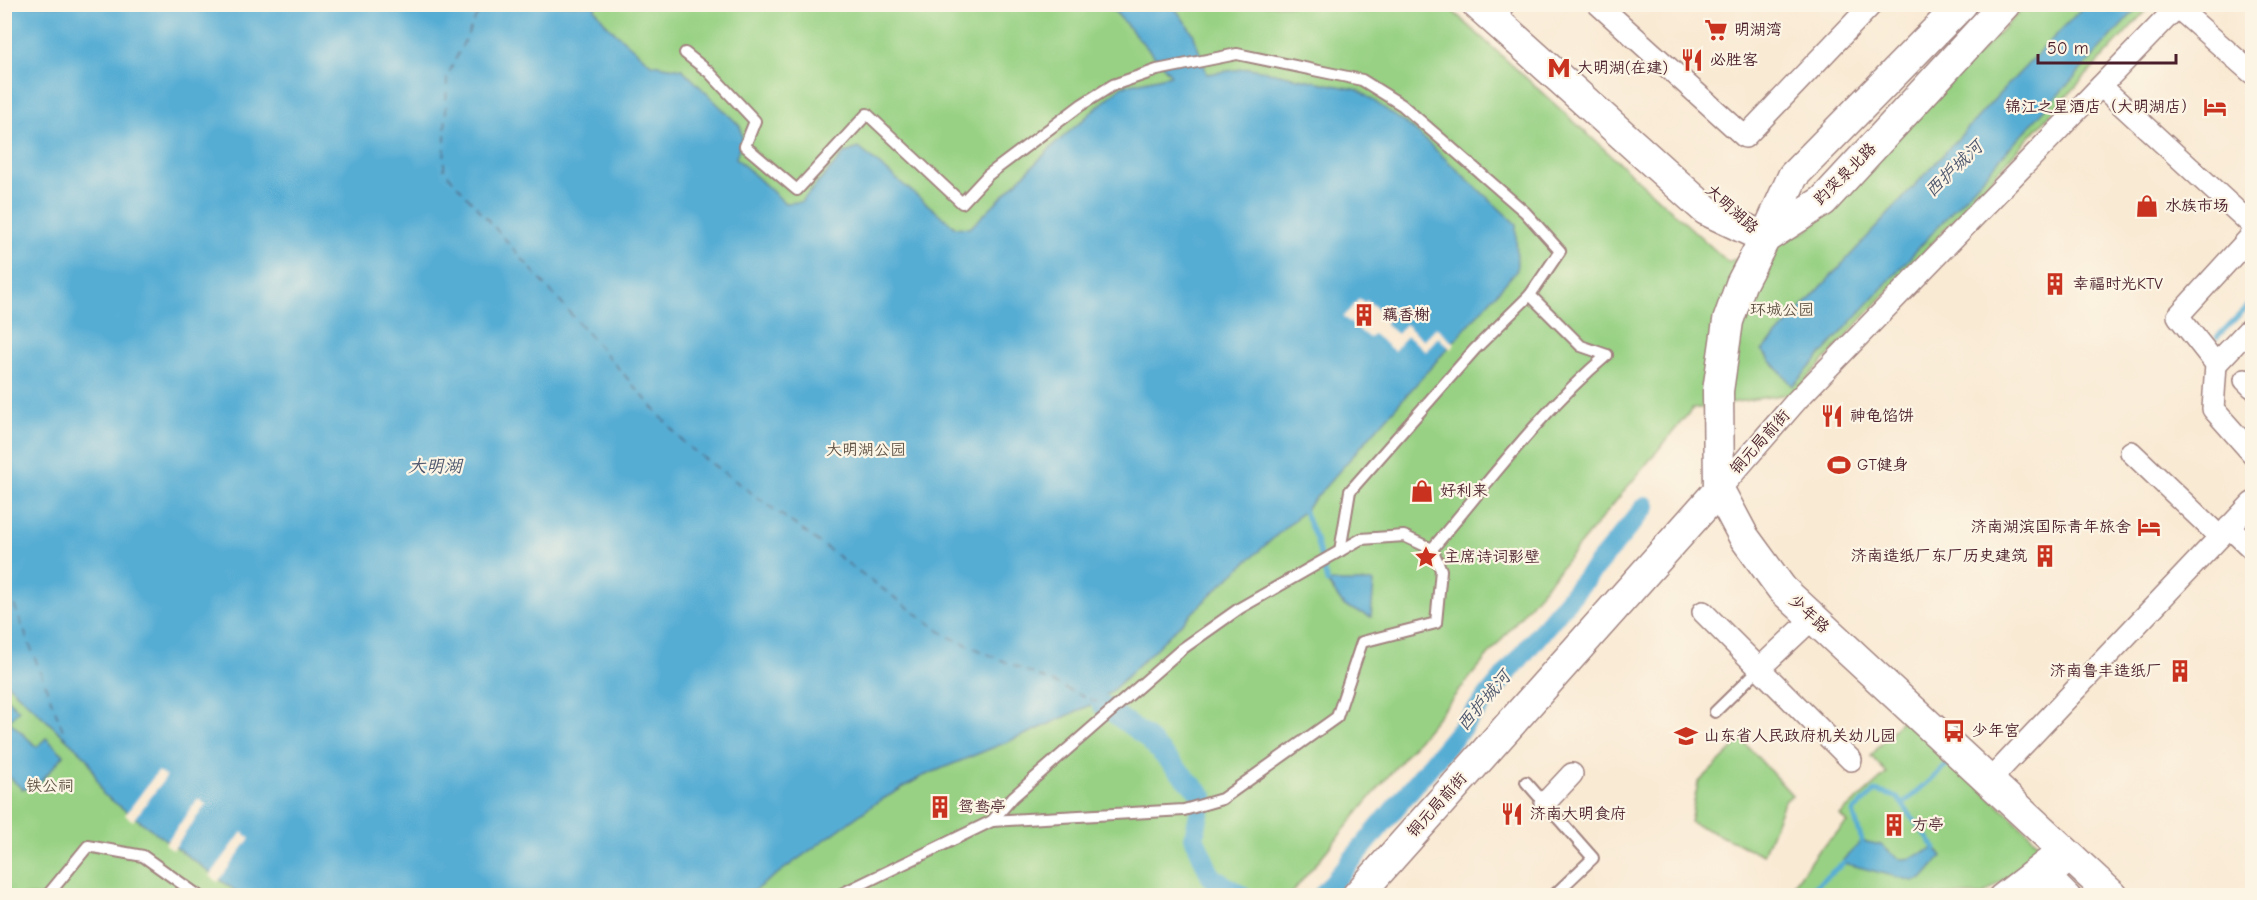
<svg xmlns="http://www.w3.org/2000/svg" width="2257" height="900" viewBox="0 0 2257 900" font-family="'Comic Neue','LXGW WenKai TC',sans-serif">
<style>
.green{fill:#98d184;stroke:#717858;stroke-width:1.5}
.water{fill:#57add4;stroke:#506680;stroke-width:1.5}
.pier{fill:#f9ead4}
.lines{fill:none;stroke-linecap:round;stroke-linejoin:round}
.stream{stroke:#57add4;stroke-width:5}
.canal{stroke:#57add4;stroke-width:20}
.ferry{stroke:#4f586f;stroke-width:1.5;stroke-dasharray:8 6;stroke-linecap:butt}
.lane-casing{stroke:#a28480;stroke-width:14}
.street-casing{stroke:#a28480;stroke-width:24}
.secondary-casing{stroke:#a28480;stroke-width:33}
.lane{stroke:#fff;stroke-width:10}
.street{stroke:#fff;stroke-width:21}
.secondary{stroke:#fff;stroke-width:30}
.labels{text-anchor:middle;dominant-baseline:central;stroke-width:4.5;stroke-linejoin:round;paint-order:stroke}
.poi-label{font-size:16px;fill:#4a1f2b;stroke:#fcf5e5;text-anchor:start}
.street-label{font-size:16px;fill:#4a1f2b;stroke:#fcf5e5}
.park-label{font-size:16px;fill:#615446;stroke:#fcf5e5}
.water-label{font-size:18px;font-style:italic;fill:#4f586f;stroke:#fcf5e5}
</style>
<rect width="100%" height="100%" fill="#fcf5e5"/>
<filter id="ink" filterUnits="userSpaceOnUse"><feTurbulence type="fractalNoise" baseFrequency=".0167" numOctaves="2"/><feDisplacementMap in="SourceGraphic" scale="12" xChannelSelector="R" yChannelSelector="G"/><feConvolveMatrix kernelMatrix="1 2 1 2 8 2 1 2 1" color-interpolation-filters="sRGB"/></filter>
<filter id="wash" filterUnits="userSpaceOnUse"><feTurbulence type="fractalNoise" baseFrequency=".008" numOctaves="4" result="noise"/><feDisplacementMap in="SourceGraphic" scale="24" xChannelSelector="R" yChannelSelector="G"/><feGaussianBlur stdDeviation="1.35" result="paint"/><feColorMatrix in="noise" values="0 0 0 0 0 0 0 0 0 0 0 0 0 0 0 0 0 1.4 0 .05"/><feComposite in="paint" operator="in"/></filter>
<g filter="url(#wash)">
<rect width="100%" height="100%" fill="#f9ead4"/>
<g class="green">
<polygon points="5,5 1446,5 1728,262 1807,231 2026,5 2151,5 1794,393 1692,409 1290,895 5,896"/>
<polygon points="1905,716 2045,849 1983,895 1786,896 1817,852 1847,823 1840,815 1887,773 1871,756"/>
<polygon points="1742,740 1792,795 1784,802 1763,855 1690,822 1698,783"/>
</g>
<g class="water">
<polygon points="2086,4 2140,5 1793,386 1762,351 2002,91"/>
<polygon points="4,5 595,5 595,9 607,25 651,64 682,69 740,126 742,137 736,158 785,203 801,202 845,153 859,148 955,227 970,228 1055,144 1122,86 1171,75 1109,5 1173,5 1193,33 1207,74 1249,68 1358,90 1412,128 1516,224 1517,270 1304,511 1223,583 1112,691 1097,702 1034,731 921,777 876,803 748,895 241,895 103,794 88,759 5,682"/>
<polygon points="1327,582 1374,582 1371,617 1344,606"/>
<polygon points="4,696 19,710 9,721 37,747 46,738 64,755 35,788 22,789 5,773"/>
<path d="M1862 841 1881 845 1899 859C1917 860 1921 851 1935 848L1942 856 1922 879 1913 881 1843 863V860Z"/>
</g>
<g class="pier">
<polygon points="1359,299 1364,303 1367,300 1389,318 1385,324 1397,334 1405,324 1424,340 1436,327 1455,344 1451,349 1438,337 1426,351 1407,336 1394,351 1373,334 1369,338 1343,317"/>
<polygon points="158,771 166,777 133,821 125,815"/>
<polygon points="198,799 206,804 173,850 165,844"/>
<polygon points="242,832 250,838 218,882 210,876"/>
</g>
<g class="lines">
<g class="stream">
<polyline points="2217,337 2252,302"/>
<polyline points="1304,511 1316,539 1327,582"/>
<polyline points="1903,804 1954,759"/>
<polyline points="1862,841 1853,812 1875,791 1897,797 1935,848"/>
<polyline points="1804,896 1843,863"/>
</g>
<g class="canal">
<polyline points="1101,704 1145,736 1203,796 1194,837 1211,877 1242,896"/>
<polyline points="1322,896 1646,506"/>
</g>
<g class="ferry">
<polyline points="486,4 475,19 447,77 444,170 686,445 947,636 1101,704"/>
<polyline points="4,579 66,738"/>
</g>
</g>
</g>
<g filter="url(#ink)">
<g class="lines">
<g class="lane-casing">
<g id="lane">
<polyline points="685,53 709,72 755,121 745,146 797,190 867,114 962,203 988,175 1081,105 1113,85 1157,70 1237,54 1362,80 1402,105 1525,212 1560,251 1530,295 1581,346 1607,355"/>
<polyline points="1340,551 1350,491 1475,349 1530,295"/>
<polyline points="1715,712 1759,669"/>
<polyline points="1526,782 1593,858 1553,896"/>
<polyline points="992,821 1184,810 1222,799 1337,717 1362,642 1436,623 1441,570 1432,549"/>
<polyline points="47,896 88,846 143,856 199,896"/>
<path d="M837 896 992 821 1013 797 1182 649 1240 608 1361 539 1404 536 1432 549C1488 483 1541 411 1607 355"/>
</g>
</g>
<g class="street-casing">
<g id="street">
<polyline points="1598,4 1745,137 1872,4"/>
<polyline points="1502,6 1504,4"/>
<polyline points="2177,7 2252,73"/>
<polyline points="2101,86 2252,225"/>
<polyline points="2252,235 2178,316 2216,364 2213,409 2252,453"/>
<polyline points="2216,364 2252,326"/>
<polyline points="2245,380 2252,387"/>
<polyline points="2131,452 2220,537"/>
<polyline points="1719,490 1798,399 2180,4"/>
<polyline points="2229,527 2252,549"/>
<polyline points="1703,612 1851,760"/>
<polyline points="1759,669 1813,618"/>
<polyline points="1989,781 2252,503"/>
<polyline points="1545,803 1572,774"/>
<polyline points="2050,876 2070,896"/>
<polyline points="1999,896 2061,848"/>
<polyline points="2027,896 2073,859"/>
</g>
</g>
<g class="secondary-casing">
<g id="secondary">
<polyline points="1477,4 1706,210 1765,238"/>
<polyline points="1962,4 1793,176 1765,238 1741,284 1728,321 1718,391 1719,490 1744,537 1782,589 2113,896"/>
<polyline points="1765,238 1823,201 2005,4"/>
<polyline points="1357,896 1719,490"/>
</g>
</g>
<use href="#lane" class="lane"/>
<use href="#street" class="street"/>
<use href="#secondary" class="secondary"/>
</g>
</g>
<defs>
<g id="supermarket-bare" transform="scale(1.8)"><path d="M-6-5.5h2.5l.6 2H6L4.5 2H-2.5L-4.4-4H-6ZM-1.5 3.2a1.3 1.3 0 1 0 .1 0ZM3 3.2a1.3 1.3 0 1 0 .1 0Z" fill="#c8321e" stroke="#fcf5e5" stroke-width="2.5" paint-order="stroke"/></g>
<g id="restaurant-bare" transform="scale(1.8)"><path d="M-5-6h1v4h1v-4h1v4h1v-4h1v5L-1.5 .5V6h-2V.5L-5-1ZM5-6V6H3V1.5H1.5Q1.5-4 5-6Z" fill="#c8321e" stroke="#fcf5e5" stroke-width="2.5" paint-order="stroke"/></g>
<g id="metro-bare" transform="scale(1.8)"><path d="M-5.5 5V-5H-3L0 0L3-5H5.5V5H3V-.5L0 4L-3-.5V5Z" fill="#c8321e" stroke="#fcf5e5" stroke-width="2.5" paint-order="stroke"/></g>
<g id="hotel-bare" transform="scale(1.8)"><path d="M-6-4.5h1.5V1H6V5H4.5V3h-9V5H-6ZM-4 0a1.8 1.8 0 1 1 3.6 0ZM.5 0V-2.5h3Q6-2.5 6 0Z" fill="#c8321e" stroke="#fcf5e5" stroke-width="2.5" paint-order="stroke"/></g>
<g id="shop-bare" transform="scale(1.8)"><path d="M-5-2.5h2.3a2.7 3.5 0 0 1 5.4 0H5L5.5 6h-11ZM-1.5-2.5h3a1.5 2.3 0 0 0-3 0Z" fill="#c8321e" stroke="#fcf5e5" stroke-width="2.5" paint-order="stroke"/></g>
<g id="building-bare" transform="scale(1.8)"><path d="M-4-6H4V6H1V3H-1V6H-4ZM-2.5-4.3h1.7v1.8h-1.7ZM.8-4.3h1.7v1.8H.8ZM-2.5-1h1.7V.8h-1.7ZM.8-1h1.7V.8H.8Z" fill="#c8321e" stroke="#fcf5e5" stroke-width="2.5" paint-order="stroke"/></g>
<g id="stadium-bare" transform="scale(1.8)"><path d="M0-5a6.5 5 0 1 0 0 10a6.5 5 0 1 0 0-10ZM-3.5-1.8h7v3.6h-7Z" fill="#c8321e" stroke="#fcf5e5" stroke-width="2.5" paint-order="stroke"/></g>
<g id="sight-bare" transform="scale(1.8)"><path d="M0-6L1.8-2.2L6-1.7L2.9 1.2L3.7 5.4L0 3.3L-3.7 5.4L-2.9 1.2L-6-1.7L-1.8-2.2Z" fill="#c8321e" stroke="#fcf5e5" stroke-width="2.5" paint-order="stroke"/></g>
<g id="bus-bare" transform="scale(1.8)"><path d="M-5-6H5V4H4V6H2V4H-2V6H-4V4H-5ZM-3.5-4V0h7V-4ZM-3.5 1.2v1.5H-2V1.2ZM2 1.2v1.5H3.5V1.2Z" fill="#c8321e" stroke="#fcf5e5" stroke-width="2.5" paint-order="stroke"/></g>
<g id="school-bare" transform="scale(1.8)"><path d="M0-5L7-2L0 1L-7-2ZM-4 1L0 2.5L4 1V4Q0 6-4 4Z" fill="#c8321e" stroke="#fcf5e5" stroke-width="2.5" paint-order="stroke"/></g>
</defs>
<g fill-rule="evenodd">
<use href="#supermarket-bare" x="1716" y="30"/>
<use href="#restaurant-bare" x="1692" y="60"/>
<use href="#metro-bare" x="1559" y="68"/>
<use href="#hotel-bare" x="2215" y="107"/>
<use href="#shop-bare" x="2147" y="206"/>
<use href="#building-bare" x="2055" y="284"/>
<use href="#building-bare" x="1364" y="315"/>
<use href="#restaurant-bare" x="1832" y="416"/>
<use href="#stadium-bare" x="1839" y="465"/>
<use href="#shop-bare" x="1422" y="491"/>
<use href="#hotel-bare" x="2149" y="527"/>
<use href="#building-bare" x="2045" y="556"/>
<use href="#sight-bare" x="1426" y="557"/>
<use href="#building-bare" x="2180" y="671"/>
<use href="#bus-bare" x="1954" y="731"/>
<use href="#school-bare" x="1686" y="736"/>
<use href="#building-bare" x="940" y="807"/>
<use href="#restaurant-bare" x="1512" y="814"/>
<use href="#building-bare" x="1894" y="825"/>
</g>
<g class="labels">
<g class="poi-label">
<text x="1734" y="30">明湖湾</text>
<text x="1710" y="60">必胜客</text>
<text x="1577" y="68">大明湖(在建)</text>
<text x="2197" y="107" text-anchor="end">锦江之星酒店（大明湖店）</text>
<text x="2165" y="206">水族市场</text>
<text x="2073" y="284">幸福时光KTV</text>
<text x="1382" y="315">藕香榭</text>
<text x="1850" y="416">神龟馅饼</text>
<text x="1857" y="465">GT健身</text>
<text x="1440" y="491">好利来</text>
<text x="2131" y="527" text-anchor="end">济南湖滨国际青年旅舍</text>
<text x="2027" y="556" text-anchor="end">济南造纸厂东厂历史建筑</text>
<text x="1444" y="557">主席诗词影壁</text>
<text x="2162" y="671" text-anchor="end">济南鲁丰造纸厂</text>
<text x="1972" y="731">少年宫</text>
<text x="1704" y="736">山东省人民政府机关幼儿园</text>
<text x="958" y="807">鸳鸯亭</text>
<text x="1530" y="814">济南大明食府</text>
<text x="1912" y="825">方亭</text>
</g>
<g class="street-label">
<text transform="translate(1845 174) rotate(-45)">趵突泉北路</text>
<text transform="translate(1732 209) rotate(42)">大明湖路</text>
<text transform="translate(1760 442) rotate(-48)">铜元局前街</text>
<text transform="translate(1809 614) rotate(43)">少年路</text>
<text transform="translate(1437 805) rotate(-48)">铜元局前街</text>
</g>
<g class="park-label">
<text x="1782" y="310">环城公园</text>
<text x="866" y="450">大明湖公园</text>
<text x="50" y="786">铁公祠</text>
</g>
<g class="water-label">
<text transform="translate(1954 169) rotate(-44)">西护城河</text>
<text x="435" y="466">大明湖</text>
<text transform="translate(1484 701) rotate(-50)">西护城河</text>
</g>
</g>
<rect width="2257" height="900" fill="none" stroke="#fcf5e5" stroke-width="24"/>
<path d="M2038 54v9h138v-9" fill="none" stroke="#4a1f2b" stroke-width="3"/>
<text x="2047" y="54" font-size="18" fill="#4a1f2b" stroke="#fcf5e5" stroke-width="4.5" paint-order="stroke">50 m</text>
</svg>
